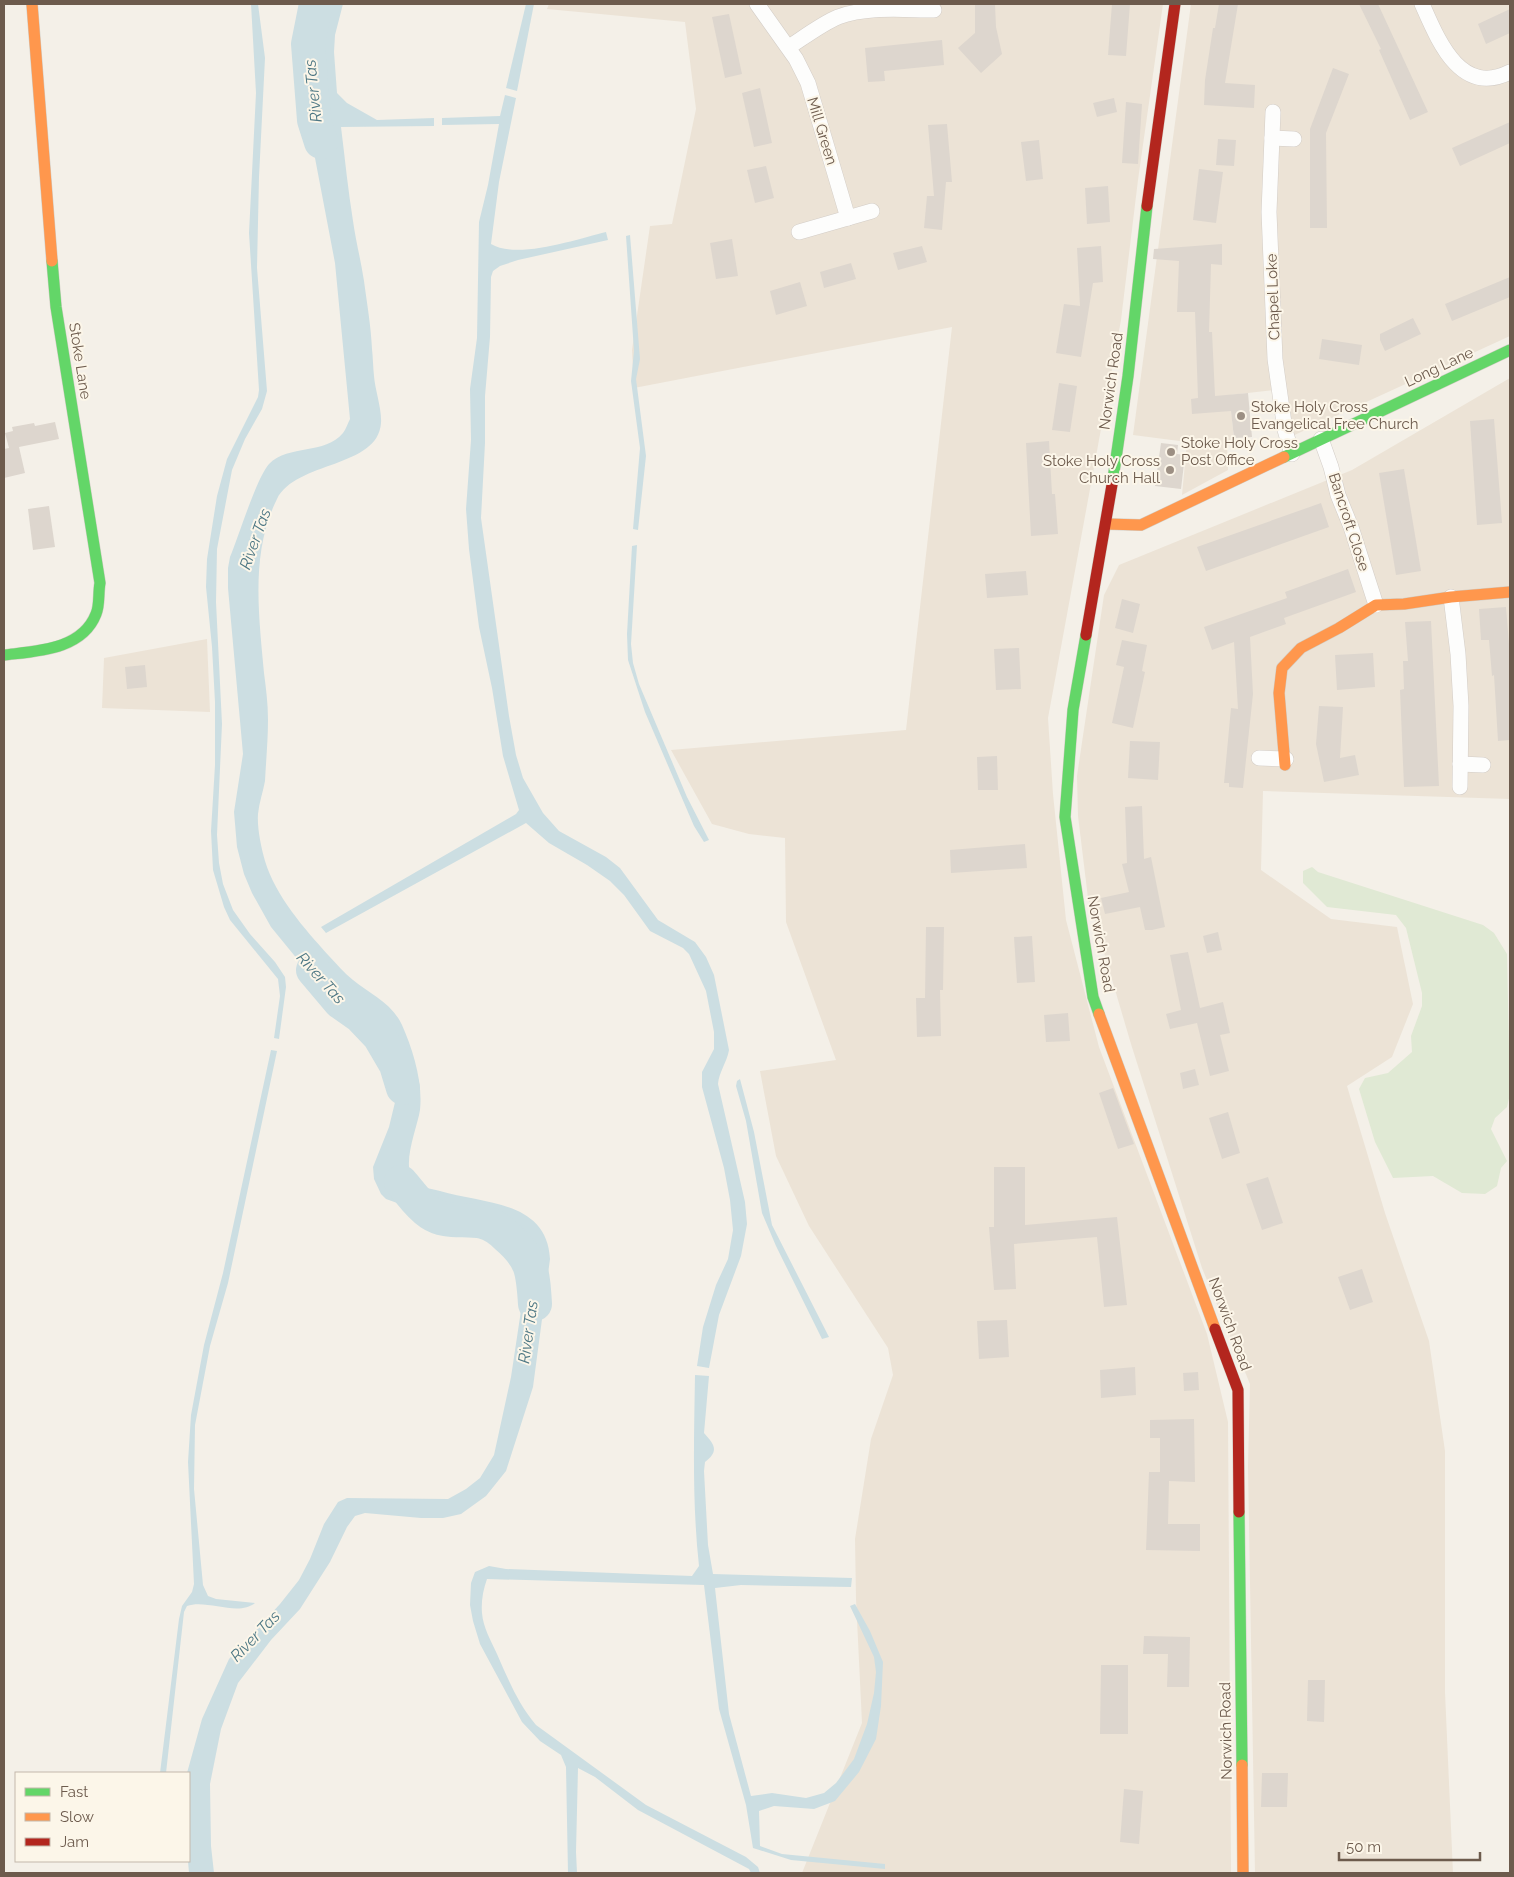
<svg xmlns="http://www.w3.org/2000/svg" width="1514" height="1877" viewBox="0 0 1514 1877" font-family="Raleway,sans-serif">
<style>
.residential{fill:#ece3d6}
.green{fill:#e0e9d4}
.water{fill:#ccdee2}
.lines{fill:none;stroke-linecap:round;stroke-linejoin:round}
.river{stroke:#ccdee2;stroke-width:34}
.building{fill:#ddd6ce}
.street-casing{stroke:#d3cdc7;stroke-width:16}
.fast-casing{stroke:#d1ccc4;stroke-width:12}
.slow-casing{stroke:#d1ccc4;stroke-width:12}
.jam-casing{stroke:#d1ccc4;stroke-width:12}
.street{stroke:#fdfdfc;stroke-width:15}
.fast{stroke:#63d668;stroke-width:11}
.slow{stroke:#ff974d;stroke-width:11}
.jam{stroke:#b3261e;stroke-width:11}
.poi-dot{fill:#9c8f83;stroke:#fcf6e9;stroke-width:2}
.labels{text-anchor:middle;dominant-baseline:central;stroke-width:4;stroke-linejoin:round;paint-order:stroke}
.street-label{font-size:15px;fill:#6d5b4d;stroke:#fcf6e9}
.poi-label{font-size:15px;fill:#6d5b4d;stroke:#fcf6e9;text-anchor:start}
.water-label{font-size:16px;font-style:italic;fill:#4d7784;stroke:#fcf6e9}
</style>
<rect width="100%" height="100%" fill="#f4f0e8"/>
<g class="residential">
<polygon points="549,4 1163,4 1138,180 1121,320 1048,718 1053,794 1066,920 1099,1047 1207,1334 1228,1422 1231,1873 802,1873 862,1723 856,1599 855,1539 871,1439 893,1375 888,1348 809,1226 776,1156 760,1071 836,1060 786,922 785,838 749,834 712,824 671,750 906,730 952,327 634,388 632,350 650,226 672,224 696,109 685,22 547,9"/>
<polygon points="1191,4 1510,4 1510,336 1288,438 1275,390 1230,395 1234,441 1227,442 1228,470 1182,495 1187,442 1133,435"/>
<polygon points="1510,378 1510,799 1263,791 1261,870 1331,919 1397,927 1413,1004 1392,1057 1347,1086 1385,1213 1429,1341 1445,1451 1445,1692 1453,1873 1255,1873 1248,1466 1250,1384 1202,1268 1131,1044 1088,898 1078,816 1077,776 1104,595 1119,565 1352,470"/>
<polygon points="207,639 210,712 102,708 104,658"/>
</g>
<polygon class="green" points="1312,867 1318,872 1483,925 1494,933 1507,954 1510,1094 1507,1107 1495,1118 1491,1129 1507,1161 1501,1168 1497,1186 1485,1194 1462,1193 1433,1176 1393,1178 1375,1142 1359,1089 1365,1078 1388,1073 1412,1052 1411,1036 1422,1006 1422,993 1406,928 1396,915 1327,907 1303,883 1303,871"/>
<g class="water">
<polygon points="251,4 258,4 265,58 259,177 257,268 267,391 262,409 245,439 232,470 217,549 216,602 222,724 217,835 219,863 223,884 233,910 250,934 275,962 285,977 286,987 279,1039 274,1038 280,996 278,979 230,920 224,907 213,870 211,831 215,765 215,702 212,647 206,587 207,559 217,496 227,459 258,397 259,390 249,233 256,93"/>
<path d="M320 4H343L335 35 334 52 337 93 347 103 377 120 434 118V126L341 127C345 159 348 190 353 221 356 242 361 261 364 281 367 304 371 326 372 349 373 358 373 367 374 376 375 390 382 409 381 423 378 468 296 461 277 499 250 553 259 616 264 673 266 688 268 704 268 720 268 740 266 761 265 781 263 792 259 803 258 814 257 828 261 847 265 861 276 897 304 928 329 956 337 964 344 973 353 980 370 994 392 1003 402 1025 413 1050 423 1082 420 1110 417 1129 400 1167 415 1182 421 1188 432 1189 440 1191 483 1204 547 1200 550 1259L533 1387 506 1471 486 1496 461 1514 443 1518H421L365 1513 355 1516 347 1527 330 1562 300 1609 271 1640 238 1683 221 1729 210 1784 211 1846 214 1873H189L188 1861 189 1773H187L202 1719 229 1659 280 1604 299 1580 310 1559 324 1524 338 1502 347 1498 448 1499 466 1489 480 1478 494 1455 511 1377 528 1264 526 1247 523 1241 512 1232 500 1226 454 1220 414 1209 386 1199 381 1194 374 1179 373 1167 389 1127 397 1094 394 1069 389 1053 382 1037 370 1023 362 1016 336 1000 307 971 271 927 252 893 244 874 237 847 234 812 243 754 228 588V568L230 557C239 536 256 479 269 464 289 444 325 455 343 433 346 429 348 423 350 419L335 263 311 137 312 67Z"/>
<polygon points="526,4 534,4 517,91 506,88"/>
<path d="M505 95 516 98 499 182 491 244C517 260 577 239 606 232L608 240 518 260 500 266 493 271 491 277 490 337 485 396V443L481 518 509 716 516 755 523 778 543 813 559 831 606 857 620 868 658 920 695 942 706 957 714 975 729 1050C727 1062 719 1072 718 1084L745 1202 747 1224 741 1256 719 1315 709 1368 697 1366 703 1327 716 1285 728 1259 733 1230 730 1200 724 1168 702 1087V1072L714 1049V1032L706 991 689 954 683 948 650 931 624 895 610 881 587 865 549 843 526 823 326 933 321 927 516 814 519 810 503 756 492 688 479 627 469 549 466 509 471 440 470 389 477 338 479 222 488 185 499 124 442 125V118L500 116Z"/>
<polygon points="630,235 640,359 636,379 646,456 638,530 633,529 640,448 631,381 634,351 626,236"/>
<polygon points="637,545 631,644 633,663 639,684 687,797 709,840 704,842 694,826 645,712 628,660 627,634 632,546"/>
<path d="M271 1050 277 1051 228 1283 210 1346 195 1425 194 1489 203 1585 208 1596 216 1599 255 1603C238 1617 207 1599 187 1606L184 1612 166 1773H160L179 1619 182 1606 192 1592 194 1584 188 1462 191 1415 204 1345 223 1273Z"/>
<polygon points="740,1079 754,1132 772,1225 829,1337 822,1339 776,1246 762,1213 746,1121 736,1086 737,1081"/>
<path d="M695 1375 709 1376 704 1433C715 1445 719 1451 705 1462L704 1471 708 1545 713 1574 852 1578 851 1587 741 1585 715 1588 729 1714 751 1796 772 1793 806 1798 824 1793 836 1783 854 1759 867 1724 874 1693 876 1672 874 1657 850 1606 855 1604 870 1631 883 1662 881 1706 876 1739 859 1772 835 1801 814 1809 774 1806 759 1811 760 1846 782 1854 885 1864V1869L791 1860 753 1848 746 1805 719 1709 704 1585 487 1579C483 1590 481 1602 482 1613 483 1627 491 1641 497 1654 508 1679 518 1704 536 1725L646 1805 746 1857 758 1867 760 1873H751L749 1869 638 1810 595 1777 578 1768 576 1852 577 1873H568L566 1767 561 1755 540 1741 522 1722 480 1644 473 1621 470 1605 471 1583 475 1572 489 1566 506 1569 692 1576 699 1566C692 1502 694 1439 695 1375Z"/>
</g>
<g class="lines">
<g class="river">
<polyline points="316,4 308,44 314,120 321,142"/>
<polyline points="313,970 340,1002 360,1016 379,1036 396,1065 403,1088"/>
<path d="M401 1182C410 1192 418 1205 430 1213 446 1224 465 1218 483 1222 491 1224 500 1230 506 1236 532 1258 533 1271 535 1304"/>
</g>
</g>
<g class="building">
<polygon points="975,4 995,4 996,27 1002,54 981,73 958,48 975,33"/>
<polygon points="1112,4 1130,4 1126,56 1108,55"/>
<polygon points="1219,4 1238,4 1225,83 1255,85 1254,108 1204,105 1205,80 1213,28 1215,28"/>
<polygon points="1359,4 1378,4 1428,112 1410,120 1379,50 1381,49"/>
<polygon points="1510,9 1510,33 1486,44 1478,24"/>
<polygon points="729,14 742,74 725,78 712,17"/>
<polygon points="942,40 944,65 884,71 885,81 868,82 865,48"/>
<polygon points="1333,68 1349,74 1326,133 1327,228 1310,228 1310,129"/>
<polygon points="760,88 772,143 754,147 742,93"/>
<polygon points="1114,98 1117,112 1097,117 1093,103"/>
<polygon points="1126,102 1142,104 1138,164 1122,163"/>
<polygon points="1510,122 1510,143 1460,166 1452,148"/>
<polygon points="947,124 952,182 946,182 942,230 924,228 927,196 934,196 928,125"/>
<polygon points="1218,139 1236,140 1234,166 1216,165"/>
<polygon points="1039,140 1043,179 1026,181 1021,142"/>
<polygon points="766,166 774,198 755,203 747,170"/>
<polygon points="1199,169 1223,172 1216,223 1193,220"/>
<polygon points="1108,186 1110,222 1087,224 1085,188"/>
<polygon points="732,239 738,276 716,279 710,243"/>
<polygon points="1222,244 1222,265 1211,264 1209,332 1212,332 1215,396 1248,393 1252,437 1234,438 1231,411 1192,414 1191,399 1198,398 1195,312 1177,312 1179,261 1153,259 1154,249"/>
<polygon points="922,246 927,262 898,270 893,253"/>
<polygon points="1101,246 1103,282 1093,283 1081,357 1056,353 1064,304 1080,306 1077,248"/>
<polygon points="851,263 856,279 824,288 820,272"/>
<polygon points="1510,277 1510,297 1452,321 1445,304"/>
<polygon points="800,282 807,306 776,315 770,291"/>
<polygon points="1413,318 1421,334 1385,351 1380,340 1380,334"/>
<polygon points="1322,339 1362,345 1359,365 1319,359"/>
<polygon points="1059,383 1077,386 1070,432 1052,430"/>
<polygon points="1494,419 1502,523 1477,525 1470,421"/>
<polygon points="55,422 59,439 19,447 25,473 4,478 4,449 9,448 5,433 13,431 12,427 34,423 35,426"/>
<polygon points="1049,441 1052,494 1055,494 1058,534 1031,536 1026,443"/>
<polygon points="1161,443 1178,445 1177,454 1185,455 1181,489 1155,486"/>
<polygon points="1404,469 1421,571 1396,575 1379,473"/>
<polygon points="1321,503 1329,527 1206,571 1197,547"/>
<polygon points="49,506 55,547 33,550 28,509"/>
<polygon points="1348,569 1356,592 1284,618 1286,624 1250,637 1253,694 1243,788 1229,787 1229,783 1224,783 1231,708 1238,709 1234,642 1212,650 1204,627 1287,598 1285,592"/>
<polygon points="1026,571 1028,595 987,598 985,574"/>
<polygon points="1122,599 1140,604 1133,633 1115,628"/>
<polygon points="1506,607 1509,644 1510,644 1510,740 1498,741 1494,675 1492,676 1489,640 1481,640 1479,609"/>
<polygon points="1431,621 1439,786 1404,787 1400,690 1404,689 1403,661 1408,661 1405,622"/>
<polygon points="1122,640 1147,645 1142,671 1145,672 1133,728 1112,723 1124,667 1116,665"/>
<polygon points="1019,648 1021,689 996,690 994,649"/>
<polygon points="1373,653 1375,687 1337,690 1335,655"/>
<polygon points="145,665 147,687 127,689 125,667"/>
<polygon points="1319,706 1343,707 1340,758 1355,755 1359,775 1324,782 1316,744"/>
<polygon points="1130,741 1160,742 1158,780 1128,778"/>
<polygon points="997,756 998,790 978,790 977,757"/>
<polygon points="1142,806 1144,859 1151,857 1165,927 1152,930 1145,930 1140,907 1105,914 1101,898 1129,892 1122,864 1127,863 1125,807"/>
<polygon points="1025,844 1027,868 951,873 950,850"/>
<polygon points="926,927 944,927 943,990 940,990 941,1036 917,1037 916,998 925,998"/>
<polygon points="1218,932 1222,950 1207,953 1203,936"/>
<polygon points="1032,936 1035,982 1017,983 1014,937"/>
<polygon points="1188,952 1200,1008 1223,1002 1230,1033 1220,1035 1229,1071 1210,1076 1197,1023 1170,1029 1166,1014 1181,1010 1170,955"/>
<polygon points="1068,1013 1070,1041 1046,1042 1044,1015"/>
<polygon points="1195,1069 1199,1085 1183,1089 1180,1073"/>
<polygon points="1113,1088 1134,1144 1118,1149 1099,1093"/>
<polygon points="1228,1112 1240,1153 1222,1159 1209,1118"/>
<polygon points="994,1167 1025,1167 1025,1225 1117,1217 1127,1305 1104,1307 1097,1237 1014,1244 1016,1289 994,1290 989,1227 994,1227"/>
<polygon points="1268,1177 1283,1223 1262,1230 1246,1184"/>
<polygon points="1362,1269 1373,1302 1350,1310 1338,1277"/>
<polygon points="1007,1320 1009,1357 979,1359 977,1321"/>
<polygon points="1135,1367 1136,1395 1101,1398 1100,1370"/>
<polygon points="1198,1372 1199,1390 1184,1391 1183,1373"/>
<polygon points="1194,1419 1195,1482 1169,1481 1168,1524 1200,1524 1200,1551 1146,1550 1149,1472 1160,1472 1160,1438 1150,1438 1150,1420"/>
<polygon points="1144,1636 1190,1637 1189,1687 1167,1687 1168,1654 1143,1654"/>
<polygon points="1101,1665 1128,1665 1128,1734 1100,1734"/>
<polygon points="1308,1680 1325,1680 1324,1722 1307,1721"/>
<polygon points="1262,1773 1288,1773 1287,1807 1261,1807"/>
<polygon points="1124,1789 1143,1791 1139,1844 1120,1842"/>
</g>
<g class="lines">
<g class="street-casing">
<g id="street">
<polyline points="757,4 796,59 808,83 848,218"/>
<path d="M1422 4C1438 40 1460 97 1510 72"/>
<path d="M789 47C803 38 823 23 838 17 868 6 903 10 934 10"/>
<polyline points="1273,112 1269,212 1275,359 1285,430 1292,454"/>
<polyline points="1272,138 1294,139"/>
<polyline points="799,232 872,211"/>
<polyline points="1321,439 1331,467 1338,495 1351,527 1376,605"/>
<polyline points="1451,597 1458,654 1461,706 1460,787"/>
<polyline points="1259,758 1286,759"/>
<polyline points="1460,764 1483,765"/>
</g>
</g>
<g class="fast-casing">
<g id="fast">
<polyline points="1284,457 1510,350"/>
<polyline points="1113,479 1128,376 1147,206"/>
<polyline points="1086,635 1073,710 1065,817 1093,997 1099,1014"/>
<path d="M4 655C37 651 82 650 96 614 100 605 98 593 100 583L56 307 52 261"/>
<polyline points="1239,1512 1242,1765"/>
</g>
</g>
<g class="slow-casing">
<g id="slow">
<polyline points="32,4 52,261"/>
<polyline points="1106,524 1141,525 1284,457"/>
<polyline points="1285,765 1279,693 1282,668 1301,648 1339,628 1376,605 1404,604 1451,597 1510,592"/>
<polyline points="1099,1014 1215,1329"/>
<polyline points="1242,1765 1243,1873"/>
</g>
</g>
<g class="jam-casing">
<g id="jam">
<polyline points="1147,206 1175,4"/>
<polyline points="1086,635 1113,479"/>
<polyline points="1215,1329 1238,1390 1239,1512"/>
</g>
</g>
<use href="#street" class="street"/>
<use href="#fast" class="fast"/>
<use href="#slow" class="slow"/>
<use href="#jam" class="jam"/>
</g>
<g class="poi-dot">
<circle cx="1241" cy="416" r="5"/>
<circle cx="1171" cy="452" r="5"/>
<circle cx="1170" cy="470" r="5"/>
</g>
<g class="labels">
<g class="street-label">
<text transform="translate(822 131) rotate(73)">Mill Green</text>
<text transform="translate(1273 297) rotate(-92)">Chapel Loke</text>
<text transform="translate(80 361) rotate(81)">Stoke Lane</text>
<text transform="translate(1439 367) rotate(-25)">Long Lane</text>
<text transform="translate(1111 381) rotate(-82)">Norwich Road</text>
<text transform="translate(1349 522) rotate(72)">Bancroft Close</text>
<text transform="translate(1101 944) rotate(80)">Norwich Road</text>
<text transform="translate(1230 1324) rotate(70)">Norwich Road</text>
<text transform="translate(1226 1731) rotate(-91)">Norwich Road</text>
</g>
<g class="poi-label">
<text x="1251" y="407">Stoke Holy Cross<tspan x="1251" dy="17">Evangelical Free Church</tspan></text>
<text x="1181" y="443">Stoke Holy Cross<tspan x="1181" dy="17">Post Office</tspan></text>
<text x="1160" y="461" text-anchor="end">Stoke Holy Cross<tspan x="1160" dy="17">Church Hall</tspan></text>
</g>
<g class="water-label">
<text transform="translate(313 91) rotate(-96)">River Tas</text>
<text transform="translate(255 539) rotate(-70)">River Tas</text>
<text transform="translate(321 978) rotate(48)">River Tas</text>
<text transform="translate(528 1332) rotate(-82)">River Tas</text>
<text transform="translate(255 1636) rotate(-46)">River Tas</text>
</g>
</g>
<rect width="1514" height="1877" fill="none" stroke="#6d5b4d" stroke-width="10"/>
<rect x="15" y="1772" width="175" height="90" fill="#fcf6e9" stroke="#c3b8ab"/>
<rect x="25" y="1788" width="25" height="8" fill="#63d668" stroke="#c3b8ab"/>
<text x="60" y="1797" font-size="15" fill="#6d5b4d">Fast</text>
<rect x="25" y="1813" width="25" height="8" fill="#ff974d" stroke="#c3b8ab"/>
<text x="60" y="1822" font-size="15" fill="#6d5b4d">Slow</text>
<rect x="25" y="1838" width="25" height="8" fill="#b3261e" stroke="#c3b8ab"/>
<text x="60" y="1847" font-size="15" fill="#6d5b4d">Jam</text>
<path d="M1339 1852v8h141v-8" fill="none" stroke="#6d5b4d" stroke-width="2.5"/>
<text x="1346" y="1852" font-size="15" fill="#6d5b4d" stroke="#fcf6e9" stroke-width="4" paint-order="stroke">50 m</text>
</svg>
